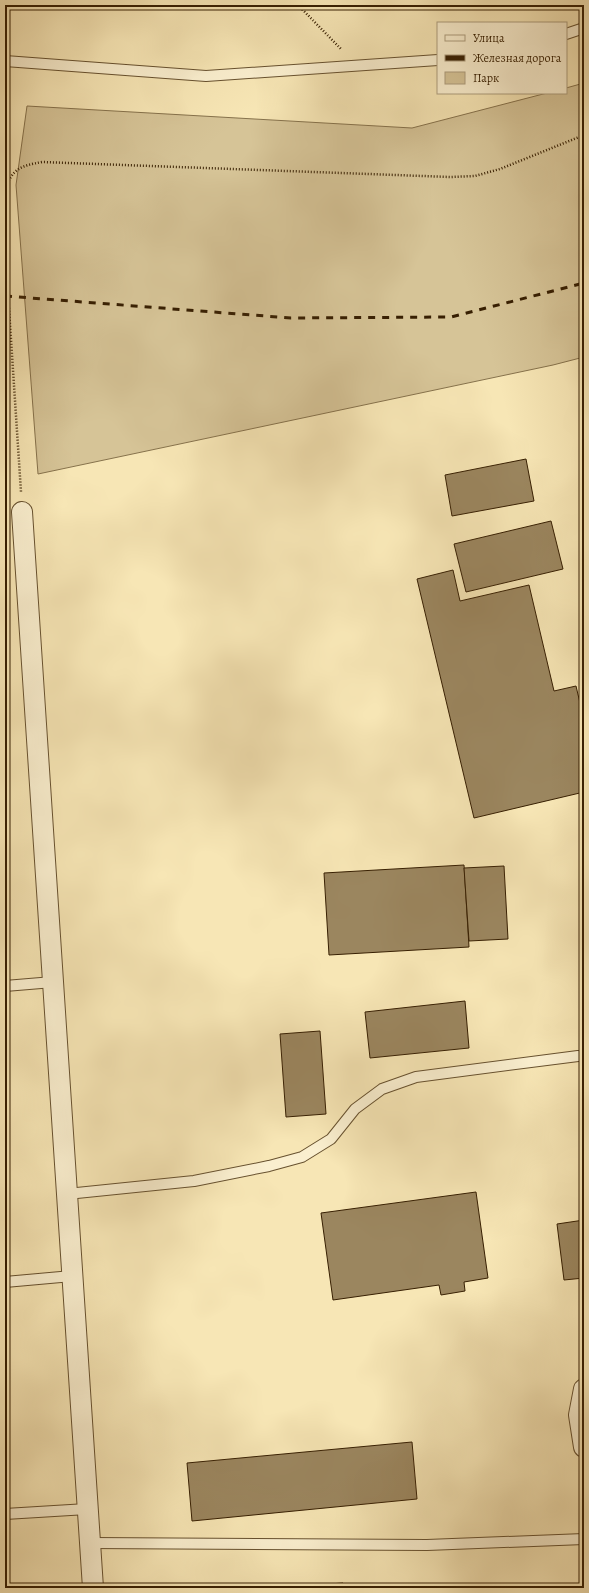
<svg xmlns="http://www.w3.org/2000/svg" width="589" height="1593" viewBox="0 0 589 1593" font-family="Alegreya,serif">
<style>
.green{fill:#d6c497;stroke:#86724c}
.building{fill:#9b865f;stroke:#371f02}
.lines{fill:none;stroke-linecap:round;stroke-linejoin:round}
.lane-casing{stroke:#67512f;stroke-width:12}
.street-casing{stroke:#67512f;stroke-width:22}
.path{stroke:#371f02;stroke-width:2.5;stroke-dasharray:1 2;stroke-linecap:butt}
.lane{stroke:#faefcf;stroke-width:10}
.street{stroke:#faefcf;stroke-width:20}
.rail{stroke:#371f02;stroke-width:3;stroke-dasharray:7 7;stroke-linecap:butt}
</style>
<rect width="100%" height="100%" fill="#f7e6b5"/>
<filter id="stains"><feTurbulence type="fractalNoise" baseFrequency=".005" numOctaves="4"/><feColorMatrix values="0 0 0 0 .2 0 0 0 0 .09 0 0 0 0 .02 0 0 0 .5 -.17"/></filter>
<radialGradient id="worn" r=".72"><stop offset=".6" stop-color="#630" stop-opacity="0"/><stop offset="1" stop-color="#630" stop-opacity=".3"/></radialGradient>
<polygon class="green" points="584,83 584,357 553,365 38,474 16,185 27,106 412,128 547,93 566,93 566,88"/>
<g class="building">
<polygon points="526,459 534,501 452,516 445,475"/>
<polygon points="551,521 563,569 466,592 454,544"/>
<polygon points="453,570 460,601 529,585 554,691 576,686 584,720 584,792 474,818 417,579"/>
<polygon points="464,865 469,947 329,955 324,873"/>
<polygon points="504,866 508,939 469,941 464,868"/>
<polygon points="465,1001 469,1048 370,1058 365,1012"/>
<polygon points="320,1031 326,1114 286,1117 280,1034"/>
<polygon points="476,1192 488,1278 464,1282 465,1291 441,1295 439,1285 333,1300 321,1213"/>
<polygon points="584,1220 584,1278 564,1280 557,1224"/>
<polygon points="412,1442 417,1499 192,1521 187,1463"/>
<polygon points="343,1583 343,1588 272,1588"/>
</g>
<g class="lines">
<g class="lane-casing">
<g id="lane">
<polyline points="566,34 584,28"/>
<polyline points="5,61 206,76 438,60"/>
<polyline points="5,986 53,982"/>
<polyline points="67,1194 194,1181 269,1166 302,1157 331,1139 355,1109 382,1089 416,1077 578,1056"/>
<polyline points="5,1282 72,1276"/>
<polyline points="5,1514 87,1509"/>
<polyline points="90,1543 427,1545 584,1539"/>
</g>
</g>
<g class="street-casing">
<g id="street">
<polyline points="22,512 93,1588"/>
<polyline points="584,1389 579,1415 584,1447"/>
</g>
</g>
<g class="path">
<polyline points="298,5 342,50"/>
<path d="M5 189C13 168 21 166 42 162L450 177 475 176 500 169 584 135"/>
<polyline points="5,248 21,492"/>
</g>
<use href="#lane" class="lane"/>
<use href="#street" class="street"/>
<polyline class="rail" points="5,296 291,318 451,317 584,283"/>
</g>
<rect width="589" height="1593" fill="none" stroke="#f7e6b5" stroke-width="20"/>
<rect x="6" y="6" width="577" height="1581" fill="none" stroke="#371f02" stroke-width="2"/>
<rect x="10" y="10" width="569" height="1573" fill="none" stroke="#371f02"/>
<rect x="437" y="22" width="130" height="72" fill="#faefcf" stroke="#ac9c7d"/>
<rect x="445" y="35" width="20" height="6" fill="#faefcf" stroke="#ac9c7d"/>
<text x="473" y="42" font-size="12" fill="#371f02">Улица</text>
<rect x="445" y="55" width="20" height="6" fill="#371f02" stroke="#ac9c7d"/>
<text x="473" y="62" font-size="12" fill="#371f02">Железная дорога</text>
<rect x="445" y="72" width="20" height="12" fill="#d6c497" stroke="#ac9c7d"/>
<text x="473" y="82" font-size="12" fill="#371f02">Парк</text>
<rect width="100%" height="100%" filter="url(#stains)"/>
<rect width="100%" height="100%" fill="url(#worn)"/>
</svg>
